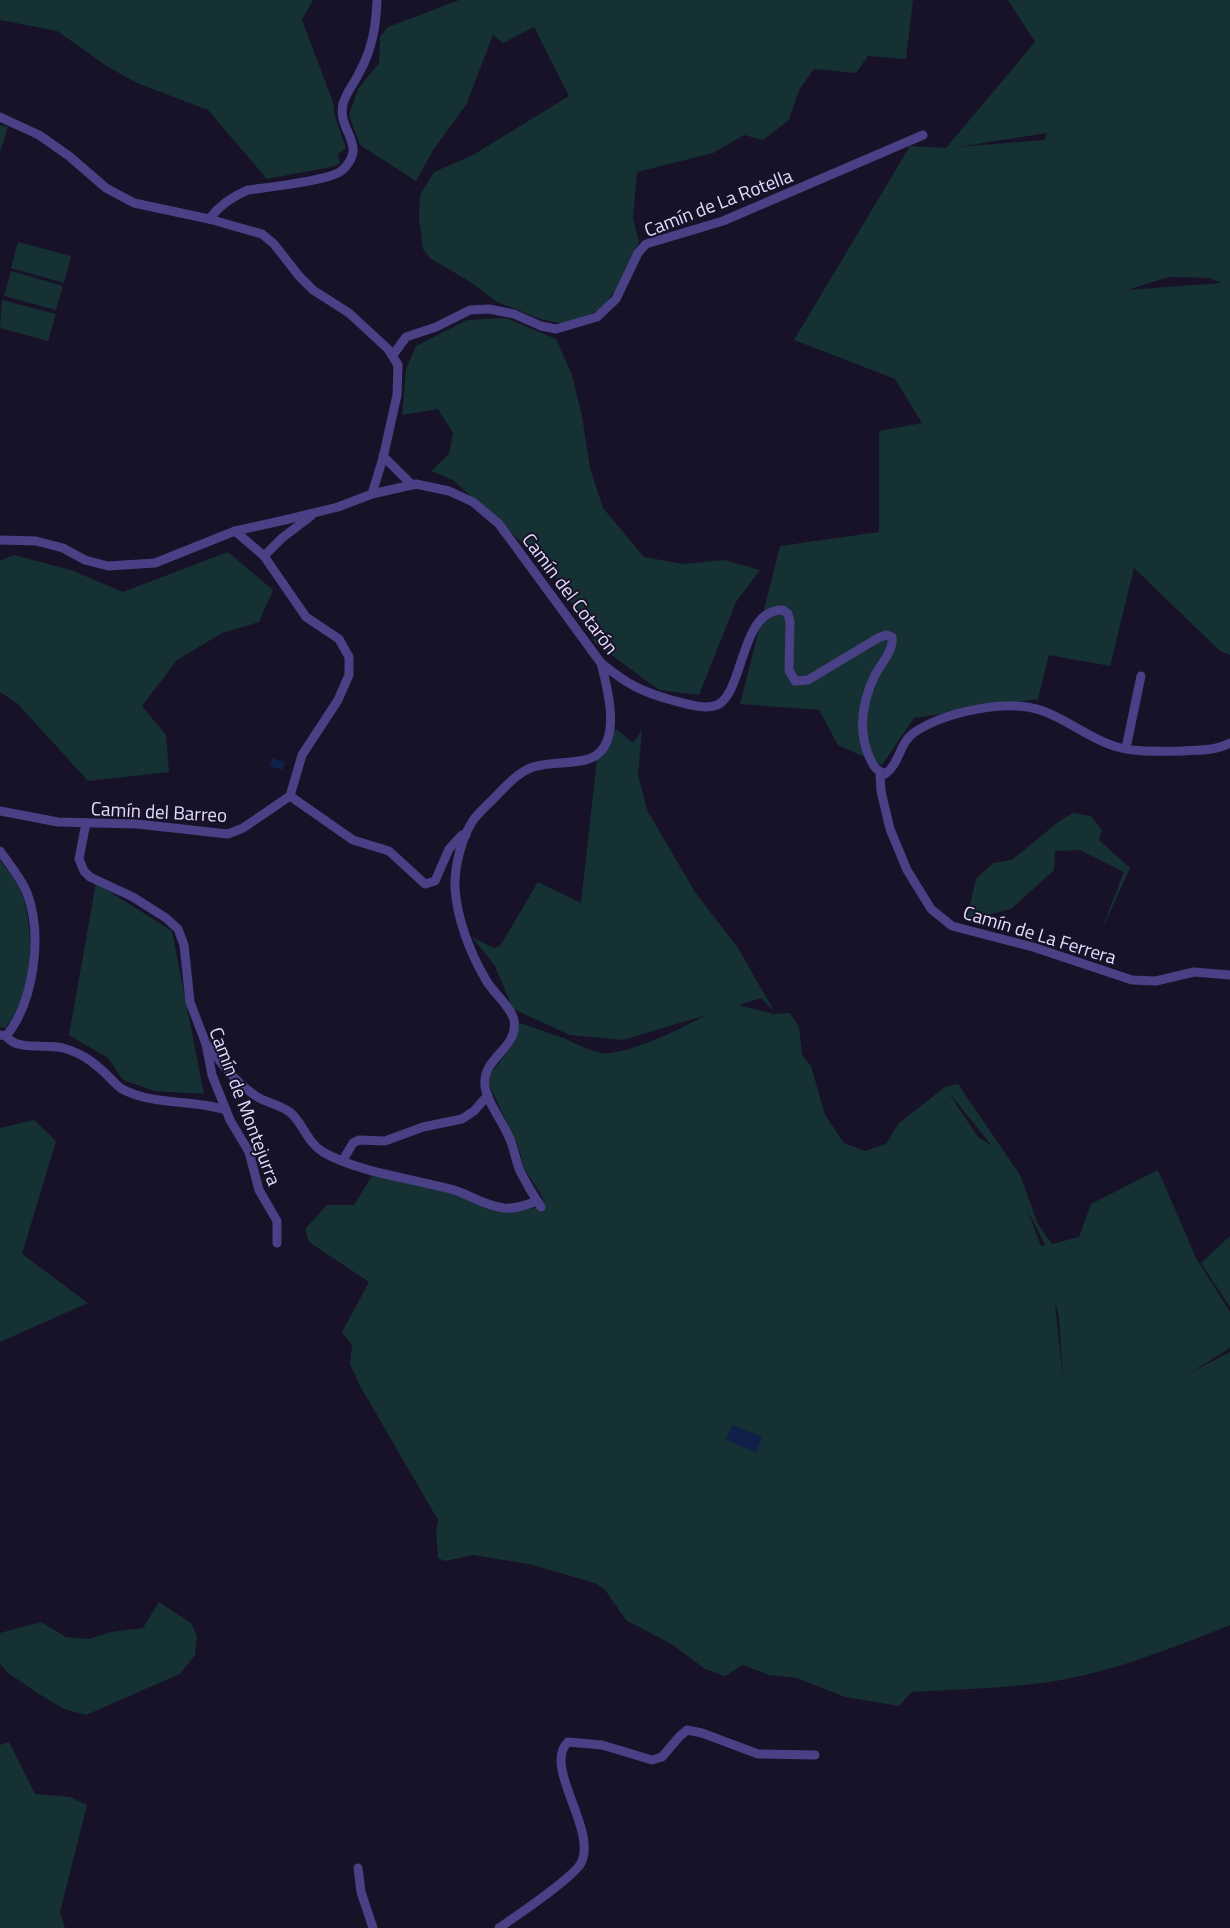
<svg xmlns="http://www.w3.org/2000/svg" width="1230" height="1928" viewBox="0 0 1230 1928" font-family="'Titillium Web',sans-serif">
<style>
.green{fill:#153133;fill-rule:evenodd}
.water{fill:#10204a}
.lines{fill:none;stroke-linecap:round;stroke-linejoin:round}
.street{stroke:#494085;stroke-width:9}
.labels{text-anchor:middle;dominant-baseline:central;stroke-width:4;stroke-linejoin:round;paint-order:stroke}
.street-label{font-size:19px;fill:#e3dcfd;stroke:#181229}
</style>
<rect width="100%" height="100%" fill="#181229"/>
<g class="green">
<polygon points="0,0 313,0 302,20 333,102 335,117 346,148 338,154 340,163 331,167 267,179 208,110 137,83 108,67 57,31 0,20"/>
<polygon points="459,0 913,0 906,59 868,56 856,73 814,69 799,90 789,120 763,140 744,135 713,153 637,172 633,219 639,242 615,291 601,309 582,318 560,323 543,320 497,302 472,283 430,258 423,249 419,218 420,195 434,172 473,155 569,96 534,27 503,43 493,35 466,105 433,150 416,181 360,145 349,115 358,89 379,63 380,37 388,27"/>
<path d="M1008 0H1230V655L1220 651 1134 568 1110 666 1049 655 1038 699 914 718 882 765 838 745 819 710 740 704 780 546 879 532V431L922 423 895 379 794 340 910 146 946 148 1035 42ZM1047 133 1044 140 957 147H958ZM1169 277 1210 278 1221 283 1127 290Z"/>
<polygon points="0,125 8,127 0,152"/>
<polygon points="18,242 71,256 64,283 11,268"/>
<polygon points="11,271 63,286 56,310 4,296"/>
<polygon points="2,300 56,314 48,341 0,328"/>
<polygon points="506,318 556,339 572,375 582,416 590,468 603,508 644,557 683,564 724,560 760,570 736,602 699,695 659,690 595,643 551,569 453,480 431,471 449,454 453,433 438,409 402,415 406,369 416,346 467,320"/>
<polygon points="228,552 273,590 259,622 222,633 177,660 142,706 166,735 169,772 88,781 18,704 0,692 0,561 14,555 71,570 123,592"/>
<path d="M616 729 633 743 642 730 638 775 647 810 695 892 738 948 774 1011 761 998 739 1005 773 1014 790 1013 799 1027 802 1055 811 1066 825 1115 844 1143 865 1151 886 1144 898 1124 945 1087 958 1084 1020 1175 1038 1224 1052 1244 1079 1237 1091 1204 1158 1170 1196 1258 1230 1312V1348L1190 1373 1230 1352V1625C1167 1650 1101 1677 1033 1684 993 1689 952 1689 912 1692L899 1706 845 1697 797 1678 769 1675 743 1665 725 1676 705 1669 673 1645 626 1620 605 1590 595 1583 529 1564 473 1555 445 1561 438 1558 436 1532 438 1520 360 1386 350 1364 352 1345 342 1332 369 1282 309 1242 305 1229 327 1205H354L373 1174 408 1180 467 1198 485 1208 505 1212 541 1207 543 1198 524 1168 518 1146 489 1084 491 1073 514 1043 520 1023C533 1028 547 1032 560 1037 575 1042 587 1051 603 1053 625 1056 685 1027 706 1015L623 1040 570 1035 513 1009 495 966 472 937 494 948 500 946 538 882 581 903 597 759ZM950 1095H951L992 1146 978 1137ZM1027 1209 1045 1245 1041 1246ZM1056 1305 1059 1317 1063 1378 1055 1306Z"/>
<polygon points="1073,813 1091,816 1102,830 1099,840 1130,868 1100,934 1124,872 1080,850 1055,851 1054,870 1011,909 984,916 967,918 976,879 993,863 1012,860 1058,822"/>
<path d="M0 860C7 871 19 884 23 896 35 937 33 994 5 1028L0 1027Z"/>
<polygon points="96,883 172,931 204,1094 155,1091 123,1080 108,1058 69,1035"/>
<polygon points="34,1120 56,1141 22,1254 88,1303 0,1342 0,1128"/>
<polygon points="1230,1236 1230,1307 1201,1263"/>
<polygon points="159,1602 191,1623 197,1636 195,1655 180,1674 86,1715 64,1709 39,1694 8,1673 0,1664 0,1633 41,1622 66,1637 89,1639 111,1632 143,1628"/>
<polygon points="9,1742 35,1794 70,1797 87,1805 60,1912 65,1928 0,1928 0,1745"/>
</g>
<g class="water">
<polygon points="272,758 285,762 283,770 270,766"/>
<polygon points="732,1425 762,1437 756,1452 726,1440"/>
</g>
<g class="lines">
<g class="street">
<polyline points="0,117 39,135 69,156 106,188 134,203 209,219 262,234 274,244 299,276 313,290 349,313 388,349 398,365 397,395 383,458 372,494"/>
<path d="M209 219C219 206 233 196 248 190 270 187 319 182 338 173 346 169 354 157 353 148 351 132 339 123 343 104 346 92 354 84 359 73 372 50 376 27 377 0"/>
<polyline points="393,355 406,337 436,327 470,310 489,309 514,314 541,326 556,329 597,317 616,299 638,253 646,244 723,221 923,135"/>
<polyline points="383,456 412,485"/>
<polyline points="235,531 264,556"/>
<path d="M0 540 36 541 63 548 85 560 108 566 155 563 235 531 289 519 338 507 372 494 416 484 449 491 473 502 499 524 601 663C628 685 642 692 675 701 688 704 703 710 717 705 744 694 740 608 783 610L788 614 790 622 789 670 795 681 808 680 878 638 886 635 892 637C894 650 881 664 875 675 863 700 858 728 868 754 872 763 875 771 885 774 900 764 899 742 915 732 945 712 1009 698 1043 711 1068 720 1089 738 1114 746 1135 753 1160 751 1182 751 1198 750 1216 751 1230 743"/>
<polyline points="1126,748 1141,676"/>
<polyline points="880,772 881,791 890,829 907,870 931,909 952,926 1033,947 1132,980 1156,981 1194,972 1230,975"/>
<polyline points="290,796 353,840 389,851 425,884 435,881 449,849 462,835 466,835"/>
<polyline points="0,811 58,822 137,824 228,834 243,828 290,796 302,755 338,700 349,675 349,657 339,639 306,617 264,556 282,538 311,516"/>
<polyline points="86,823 79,859 84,871 90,877 133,897 166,918 178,929 184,945 190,1002 206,1044 212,1075 230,1120 249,1152 259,1190 277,1221 277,1243"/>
<path d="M0 851C9 864 21 878 27 893 43 935 34 1002 6 1036L0 1035"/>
<path d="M6 1036C18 1052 45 1043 63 1048 81 1053 92 1061 105 1073 110 1078 116 1085 122 1089 154 1106 192 1099 226 1110"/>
<path d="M208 1046C223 1065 239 1087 261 1099 271 1104 284 1106 292 1114 304 1126 307 1142 323 1152 359 1173 416 1179 457 1191 473 1197 487 1206 504 1208 515 1209 527 1205 537 1201"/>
<polyline points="343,1160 353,1143 359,1140 385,1141 423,1127 462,1119 474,1111 488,1095"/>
<path d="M541 1207C533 1195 526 1183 520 1171 515 1159 514 1146 508 1135 501 1118 483 1098 485 1080 486 1057 519 1046 514 1020 510 1005 493 993 486 980 470 953 457 919 455 888 454 867 462 836 474 819 482 809 492 801 500 792 510 782 519 772 533 767 549 762 568 764 585 760 625 751 608 690 601 663"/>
<polyline points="358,1868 361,1892 373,1928"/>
<path d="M499 1928C516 1916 573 1878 581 1863 598 1830 542 1766 568 1742L602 1745 652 1760 662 1757 679 1737 687 1730 702 1733 758 1754 815 1755"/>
</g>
</g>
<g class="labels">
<g class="street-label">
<text transform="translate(718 202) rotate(-21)">Camín de La Rotella</text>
<text transform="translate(571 593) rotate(53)">Camín del Cotarón</text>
<text transform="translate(159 811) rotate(3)">Camín del Barreo</text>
<text transform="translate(1040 934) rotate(17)">Camín de La Ferrera</text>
<text transform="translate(246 1106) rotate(69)">Camín de Montejurra</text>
</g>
</g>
</svg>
